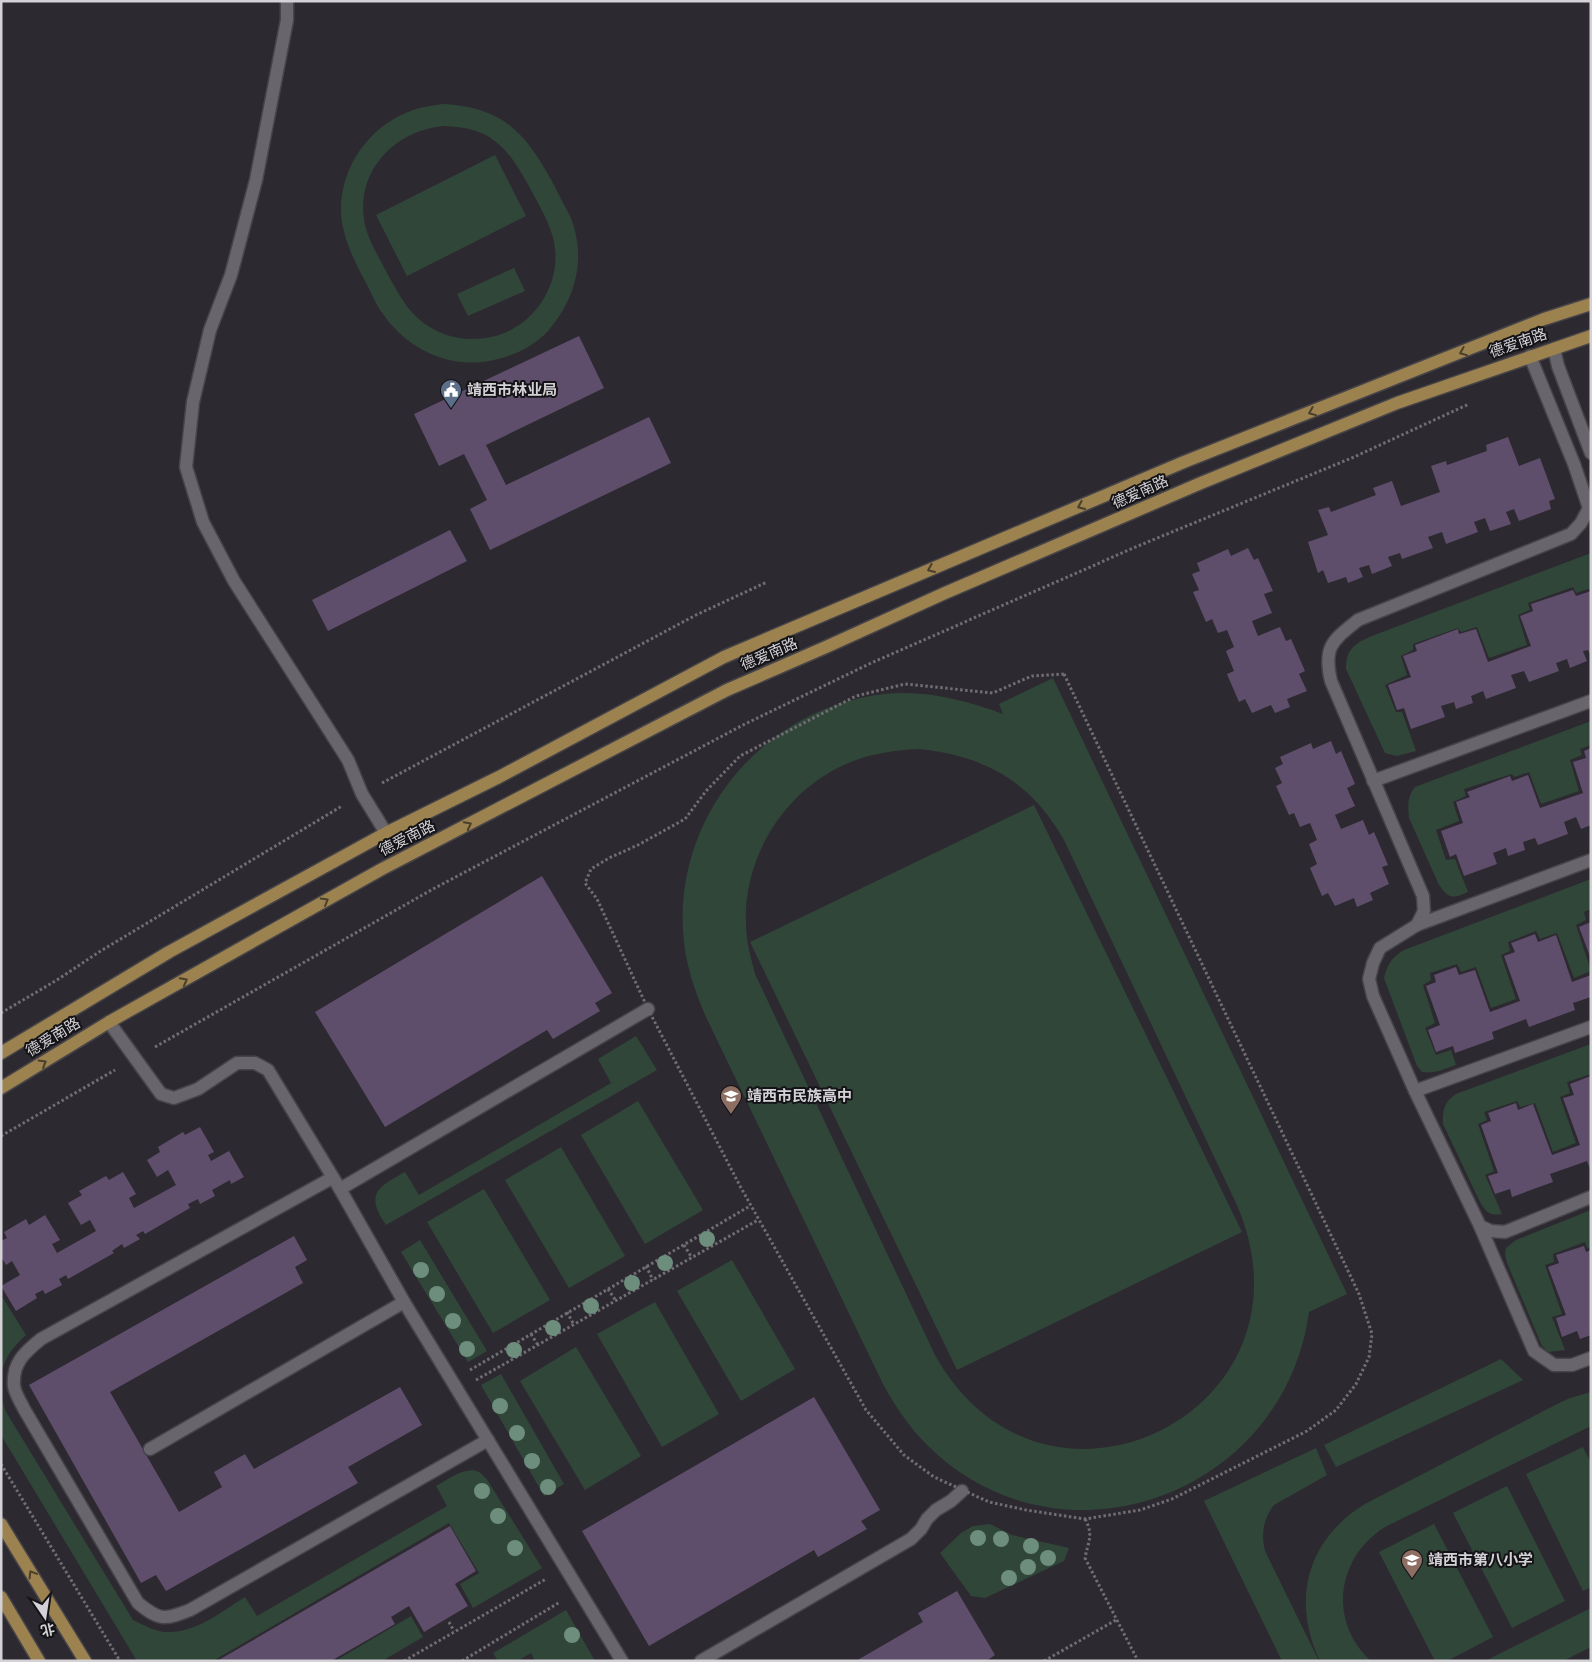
<svg xmlns="http://www.w3.org/2000/svg" width="1592" height="1662" viewBox="0 0 1592 1662" font-family="'Fira Sans Condensed','Noto Sans SC',sans-serif">
<style>
.green{fill:#304639;fill-rule:evenodd}
.building{fill:#5e4e6b}
.lines{fill:none;stroke-linecap:round;stroke-linejoin:round}
.minor-casing{stroke:#474449;stroke-width:15}
.major-casing{stroke:#474449;stroke-width:15}
.path{stroke:#706d73;stroke-width:3;stroke-dasharray:2.5 2.5;stroke-linecap:butt}
.minor{stroke:#69656d;stroke-width:12}
.major{stroke:#9b824e;stroke-width:12}
.tree{fill:#6d8d7d}
.oneway{stroke:#4a3f2c}
.labels{text-anchor:middle;dominant-baseline:central;stroke-width:4;stroke-linejoin:round;paint-order:stroke}
.street-label{font-size:15px;fill:#d4d2d6;stroke:#141316}
.poi-label{font-size:15px;font-weight:bold;fill:#d4d2d6;stroke:#141316;text-anchor:start}
</style>
<rect width="100%" height="100%" fill="#2d2930"/>
<g class="green">
<path d="M442 104C505 107 526 134 554 185 559 196 565 206 570 216 587 257 576 299 548 331 534 346 514 356 494 360 451 370 408 350 383 314 376 305 372 294 366 283 356 264 346 245 342 223 335 175 365 129 408 112 419 107 431 106 442 104ZM443 126C462 127 481 129 496 142 512 155 521 172 531 190 540 207 550 223 554 242 563 286 531 332 486 338 455 343 424 330 406 305 399 295 393 284 387 273 379 257 369 242 365 225 354 173 393 131 443 126Z"/>
<polygon points="495,155 526,216 407,276 376,215"/>
<polygon points="514,268 525,291 468,316 457,294"/>
<path d="M1591 553V588L1576 593 1573 587 1528 603 1530 610 1518 615 1527 645 1489 658 1477 627 1461 632 1458 628 1413 644V650L1401 656 1407 675 1385 685 1396 712H1402L1416 751 1397 756 1385 753 1346 669C1346 646 1358 642 1377 634Z"/>
<path d="M1053 678 1347 1294 1309 1312C1284 1496 1060 1577 927 1445 909 1427 895 1406 883 1384L705 1015C695 991 687 968 684 943 670 819 763 707 885 694 926 690 964 700 1003 714L999 704ZM919 749C986 756 1031 782 1064 840L1236 1203C1328 1411 1044 1551 935 1355L755 974C752 961 748 949 747 937 738 866 780 793 846 764 869 754 894 750 919 749Z"/>
<path d="M1591 721V745L1580 749 1582 755 1570 760 1579 791 1541 804 1529 772 1514 777 1512 774 1464 789 1466 796 1453 802 1459 821 1436 830 1446 860 1455 859 1468 892C1452 899 1449 899 1439 885L1409 818C1408 806 1407 797 1415 787Z"/>
<polygon points="1034,805 1242,1232 957,1370 750,942"/>
<path d="M1591 879V909L1584 912 1586 920 1576 925 1591 971 1574 978 1557 933 1540 939 1536 931 1508 942 1510 951 1501 955 1516 999 1491 1008 1476 967 1461 972 1457 964 1430 973 1431 980 1423 985 1435 1023 1425 1028 1436 1055 1451 1050 1456 1065C1445 1069 1434 1074 1422 1072L1417 1066 1384 978C1387 965 1392 957 1404 950Z"/>
<path d="M636 1036 657 1070 386 1225C365 1195 377 1187 405 1172L419 1195 611 1083 598 1059Z"/>
<path d="M1591 1044V1074L1567 1082 1570 1093 1560 1097 1576 1143 1553 1152 1535 1103 1520 1107 1517 1101 1484 1112 1487 1120 1478 1124 1494 1171 1485 1175 1502 1214C1489 1216 1486 1212 1480 1202L1443 1124C1442 1110 1445 1101 1456 1094Z"/>
<polygon points="638,1101 703,1210 645,1244 581,1135"/>
<polygon points="561,1147 625,1256 569,1288 505,1180"/>
<polygon points="484,1189 550,1300 493,1333 427,1222"/>
<polygon points="1591,1210 1591,1247 1587,1248 1585,1242 1553,1254 1554,1262 1545,1265 1562,1314 1552,1317 1565,1350 1548,1352 1542,1346 1507,1263 1505,1254 1506,1248 1516,1240"/>
<polygon points="420,1240 487,1351 468,1362 401,1252"/>
<polygon points="732,1260 795,1369 741,1401 677,1291"/>
<path d="M1 1295 26 1335C13 1347 3 1359 1 1377Z"/>
<polygon points="655,1302 719,1414 662,1447 597,1334"/>
<polygon points="576,1347 641,1456 585,1490 520,1381"/>
<polygon points="1501,1359 1523,1380 1336,1467 1324,1445"/>
<polygon points="501,1374 564,1484 544,1496 481,1385"/>
<path d="M1591 1392V1426L1385 1527C1336 1558 1328 1622 1371 1661H1320C1291 1601 1307 1539 1365 1504L1557 1404 1570 1398Z"/>
<path d="M1 1396 6 1412 133 1620C144 1625 155 1632 167 1632 196 1633 221 1612 245 1597L257 1616 447 1506 436 1486C447 1480 466 1465 479 1472 482 1474 486 1478 488 1481L542 1568 473 1608 460 1584 479 1573 449 1523 213 1661H137L1 1435Z"/>
<polygon points="1583,1447 1591,1463 1591,1587 1583,1591 1526,1474"/>
<path d="M1316 1448 1327 1475 1274 1505C1263 1519 1261 1534 1265 1551L1319 1661H1282L1204 1501Z"/>
<polygon points="1507,1486 1565,1601 1512,1628 1453,1513"/>
<polygon points="990,1524 1012,1535 1069,1548 1064,1561 985,1598 971,1596 940,1553 961,1533 973,1526"/>
<polygon points="1434,1524 1493,1637 1447,1661 1435,1661 1379,1552"/>
<polygon points="1591,1608 1591,1647 1563,1661 1485,1661"/>
<polygon points="566,1610 595,1661 535,1661 531,1653 517,1661 498,1661 493,1653"/>
<polygon points="411,1616 423,1637 382,1661 335,1661"/>
</g>
<g class="building">
<polygon points="579,336 604,388 486,445 506,485 649,417 671,463 490,550 470,509 487,500 464,454 439,466 414,414"/>
<polygon points="1508,437 1519,466 1540,458 1555,499 1549,501 1551,509 1519,521 1514,509 1506,512 1511,524 1490,531 1485,518 1474,522 1478,532 1446,544 1442,532 1428,537 1433,548 1402,559 1400,553 1388,557 1392,566 1372,574 1369,565 1359,568 1363,577 1348,583 1346,577 1328,583 1323,570 1318,573 1308,542 1328,535 1318,510 1329,507 1331,512 1376,495 1373,488 1392,481 1401,506 1440,492 1431,466 1446,461 1447,465 1487,451 1486,445"/>
<polygon points="450,530 467,561 328,631 312,600"/>
<polygon points="1248,548 1254,560 1258,558 1273,591 1264,594 1272,613 1252,621 1258,636 1280,627 1286,641 1291,639 1305,671 1299,674 1307,691 1287,699 1290,707 1275,713 1271,705 1252,713 1245,699 1239,702 1227,674 1234,671 1226,651 1234,647 1227,630 1218,633 1212,619 1206,622 1193,592 1199,590 1192,574 1200,571 1197,563 1228,549 1231,556"/>
<polygon points="1573,590 1576,596 1591,591 1591,658 1588,650 1583,651 1587,661 1570,668 1567,659 1556,663 1559,671 1529,682 1524,671 1511,675 1516,688 1486,699 1483,691 1471,696 1473,703 1456,709 1454,702 1441,706 1445,717 1411,729 1404,708 1397,710 1388,685 1411,677 1403,656 1417,651 1415,645 1458,629 1459,634 1476,629 1488,662 1531,646 1520,616 1533,611 1531,604"/>
<polygon points="1331,741 1336,754 1341,751 1355,784 1347,788 1355,806 1335,815 1341,829 1363,820 1369,835 1374,832 1388,865 1382,867 1389,884 1370,893 1373,900 1357,907 1354,898 1335,906 1328,893 1322,896 1310,868 1317,864 1309,844 1317,840 1310,823 1300,827 1294,813 1289,815 1276,786 1282,783 1275,768 1283,764 1280,757 1311,743 1313,749"/>
<polygon points="1591,748 1591,825 1581,829 1576,817 1564,822 1568,834 1538,845 1535,838 1523,842 1525,850 1508,856 1506,848 1493,853 1497,864 1464,876 1456,854 1450,857 1441,831 1463,823 1456,802 1470,797 1467,792 1510,776 1512,781 1528,775 1540,808 1583,793 1573,762 1586,758 1584,751"/>
<polygon points="542,876 612,993 595,1003 600,1011 553,1039 547,1030 385,1127 315,1012"/>
<polygon points="1591,922 1591,959 1579,927"/>
<polygon points="1535,934 1538,942 1556,935 1572,982 1591,975 1591,997 1573,1003 1575,1010 1529,1027 1526,1019 1492,1032 1494,1039 1455,1053 1453,1046 1436,1052 1428,1030 1440,1025 1426,986 1436,982 1434,975 1456,967 1459,975 1475,970 1490,1012 1520,1001 1504,956 1515,952 1511,943"/>
<polygon points="1591,1076 1591,1171 1587,1161 1550,1174 1553,1182 1512,1197 1510,1189 1495,1194 1488,1176 1498,1173 1481,1125 1491,1121 1488,1113 1516,1103 1518,1110 1533,1104 1552,1155 1580,1145 1563,1098 1574,1095 1570,1084"/>
<polygon points="200,1127 214,1152 208,1155 211,1161 229,1151 244,1177 231,1184 230,1180 212,1190 215,1196 200,1204 198,1199 188,1204 190,1208 145,1234 143,1231 136,1235 140,1239 124,1248 122,1244 112,1251 114,1253 68,1279 66,1275 59,1279 62,1285 45,1294 43,1290 35,1294 37,1298 16,1311 1,1286 20,1275 12,1261 6,1265 1,1257 1,1241 7,1238 4,1232 26,1219 29,1225 45,1215 60,1240 52,1244 57,1253 96,1231 90,1220 81,1225 68,1203 82,1195 79,1191 106,1176 109,1180 123,1172 136,1194 129,1198 134,1208 176,1185 168,1170 157,1177 147,1160 160,1152 158,1147 183,1132 185,1135"/>
<polygon points="294,1236 307,1260 295,1267 303,1283 110,1392 179,1512 222,1487 214,1472 245,1454 254,1469 400,1387 422,1425 348,1467 358,1483 166,1591 156,1575 141,1583 29,1385"/>
<polygon points="1584,1246 1586,1252 1591,1250 1591,1335 1580,1339 1577,1331 1562,1337 1556,1318 1566,1315 1548,1267 1559,1263 1556,1255"/>
<polygon points="814,1397 880,1510 861,1521 867,1529 818,1557 814,1550 649,1646 582,1531"/>
<polygon points="450,1526 476,1571 455,1584 468,1606 424,1632 409,1606 391,1617 395,1624 331,1661 217,1661"/>
<polygon points="957,1591 995,1655 986,1661 856,1661 923,1622 918,1613"/>
</g>
<g class="lines">
<g class="minor-casing">
<g id="minor">
<polyline points="287,1 287,20 256,180 231,275 210,330 193,402 186,467 203,522 234,581 348,760 362,794 386,833"/>
<polyline points="1554,349 1558,366 1591,453"/>
<path d="M1530 356 1574 464 1589 508 1581 523 1571 534 1358 620C1332 641 1323 647 1331 681L1423 896 1424 911 1417 925 1380 948 1373 963 1369 979 1373 996 1415 1091 1480 1226 1491 1231 1505 1232 1591 1197"/>
<polyline points="1373,781 1591,701"/>
<polyline points="1417,925 1591,860"/>
<polyline points="109,1022 161,1094 174,1098 198,1089 237,1063 255,1063 268,1070 340,1189 404,1302 622,1661"/>
<polyline points="1415,1091 1591,1027"/>
<path d="M332 1178 41 1339C25 1352 12 1363 14 1386 15 1394 21 1402 24 1409L138 1603C160 1621 164 1620 190 1610L488 1440"/>
<polyline points="340,1189 648,1009"/>
<polyline points="1480,1226 1534,1351 1554,1365 1572,1365 1591,1358"/>
<polyline points="150,1449 404,1302"/>
<polyline points="701,1661 911,1539 921,1529 927,1519 936,1510 951,1501 962,1491"/>
</g>
</g>
<g class="major-casing">
<g id="major">
<polyline points="1,1053 169,952 386,833 499,777 724,657 1184,462 1544,319 1591,304"/>
<polyline points="1,1088 109,1022 382,869 727,690 826,647 945,593 1201,483 1397,403 1591,336"/>
<polyline points="1,1524 85,1661"/>
<polyline points="1,1597 39,1661"/>
</g>
</g>
<g class="path">
<polygon points="1064,674 1359,1294 1372,1334 1369,1357 1356,1384 1336,1410 1307,1431 1172,1499 1140,1510 1085,1519 1026,1510 989,1502 934,1477 904,1455 866,1410 740,1186 648,1009 597,899 585,883 591,869 609,858 638,845 685,819 706,791 740,756 856,696 905,684 993,693 1032,676"/>
<polyline points="382,783 696,615 767,582"/>
<polyline points="1,1013 57,980 99,952 342,806"/>
<polyline points="155,1047 433,889 745,724 869,664 1138,546 1354,457 1469,404"/>
<polyline points="1,1136 115,1070"/>
<polyline points="684,1245 692,1258"/>
<polyline points="646,1266 653,1280"/>
<polyline points="608,1289 616,1301"/>
<polyline points="567,1312 574,1325"/>
<polyline points="531,1334 538,1345"/>
<polyline points="470,1370 750,1206"/>
<polyline points="476,1380 758,1220"/>
<polyline points="1,1464 120,1661"/>
<path d="M1085 1519C1094 1535 1088 1542 1085 1558L1138 1661"/>
<polyline points="449,1622 454,1631"/>
<polyline points="404,1661 546,1579"/>
<polyline points="462,1661 560,1602"/>
<polyline points="1044,1661 1116,1620"/>
</g>
<use href="#minor" class="minor"/>
<use href="#major" class="major"/>
</g>
<g class="tree">
<circle cx="707" cy="1239" r="8"/>
<circle cx="665" cy="1263" r="8"/>
<circle cx="421" cy="1270" r="8"/>
<circle cx="632" cy="1283" r="8"/>
<circle cx="437" cy="1294" r="8"/>
<circle cx="591" cy="1306" r="8"/>
<circle cx="453" cy="1321" r="8"/>
<circle cx="553" cy="1328" r="8"/>
<circle cx="467" cy="1349" r="8"/>
<circle cx="514" cy="1350" r="8"/>
<circle cx="500" cy="1406" r="8"/>
<circle cx="517" cy="1433" r="8"/>
<circle cx="532" cy="1461" r="8"/>
<circle cx="548" cy="1487" r="8"/>
<circle cx="482" cy="1491" r="8"/>
<circle cx="498" cy="1516" r="8"/>
<circle cx="978" cy="1538" r="8"/>
<circle cx="1001" cy="1539" r="8"/>
<circle cx="1031" cy="1546" r="8"/>
<circle cx="515" cy="1548" r="8"/>
<circle cx="1048" cy="1558" r="8"/>
<circle cx="1028" cy="1567" r="8"/>
<circle cx="1009" cy="1578" r="8"/>
<circle cx="572" cy="1635" r="8"/>
</g>
<defs><path id="oneway-chevron" d="M-2-3.5L2.5 0L-2 3.5" fill="none" stroke-width="1.6" stroke-linecap="round" stroke-linejoin="round" transform="scale(1.25)"/></defs>
<g class="oneway">
<use href="#oneway-chevron" transform="translate(1463 352) rotate(158)"/>
<use href="#oneway-chevron" transform="translate(1312 412) rotate(158)"/>
<use href="#oneway-chevron" transform="translate(1081 506) rotate(157)"/>
<use href="#oneway-chevron" transform="translate(931 569) rotate(157)"/>
<use href="#oneway-chevron" transform="translate(468 825) rotate(-27)"/>
<use href="#oneway-chevron" transform="translate(325 901) rotate(-30)"/>
<use href="#oneway-chevron" transform="translate(184 981) rotate(-28)"/>
<use href="#oneway-chevron" transform="translate(43 1063) rotate(-31)"/>
<use href="#oneway-chevron" transform="translate(32 1574) rotate(-121)"/>
</g>
<defs>
<g id="civic-pin" transform="scale(1.125)"><path d="M0 17L-7.5 6A9.5 9.5 0 1 1 7.5 6Z" fill="#5c6f8a" stroke="#141316"/><path d="M-.6-6.5H3V-4.5H.6V-3L4-1V1h2V6H-6V1h2V-1L-.6-3ZM-1.2 2.5V6h2.4V2.5Z" fill="#fff"/></g>
<g id="school-pin" transform="scale(1.125)"><path d="M0 17L-7.5 6A9.5 9.5 0 1 1 7.5 6Z" fill="#8d6e63" stroke="#141316"/><path d="M0-5L7-2L0 1L-7-2ZM-4 1L0 2.5L4 1V4Q0 6-4 4Z" fill="#fff"/></g>
</defs>
<g fill-rule="evenodd">
<use href="#civic-pin" x="451" y="390"/>
<use href="#school-pin" x="731" y="1096"/>
<use href="#school-pin" x="1412" y="1560"/>
</g>
<g class="labels">
<g class="street-label">
<text transform="translate(1518 343) rotate(-19)">德爱南路</text>
<text transform="translate(1140 492) rotate(-24)">德爱南路</text>
<text transform="translate(769 654) rotate(-23)">德爱南路</text>
<text transform="translate(407 838) rotate(-27)">德爱南路</text>
<text transform="translate(53 1037) rotate(-31)">德爱南路</text>
</g>
<g class="poi-label">
<text x="467" y="390">靖西市林业局</text>
<text x="747" y="1096">靖西市民族高中</text>
<text x="1428" y="1560">靖西市第八小学</text>
</g>
</g>
<rect width="1592" height="1662" fill="none" stroke="#d4d2d6" stroke-width="5"/>
<g transform="translate(45 1617) rotate(167)" stroke="#141316" stroke-width="4" paint-order="stroke">
<path d="M0-4L9 19L0 12L-9 19Z" fill="#d4d2d6"/>
<text y="-8" font-size="14" font-weight="bold" text-anchor="middle" fill="#d4d2d6">北</text>
</g>
</svg>
